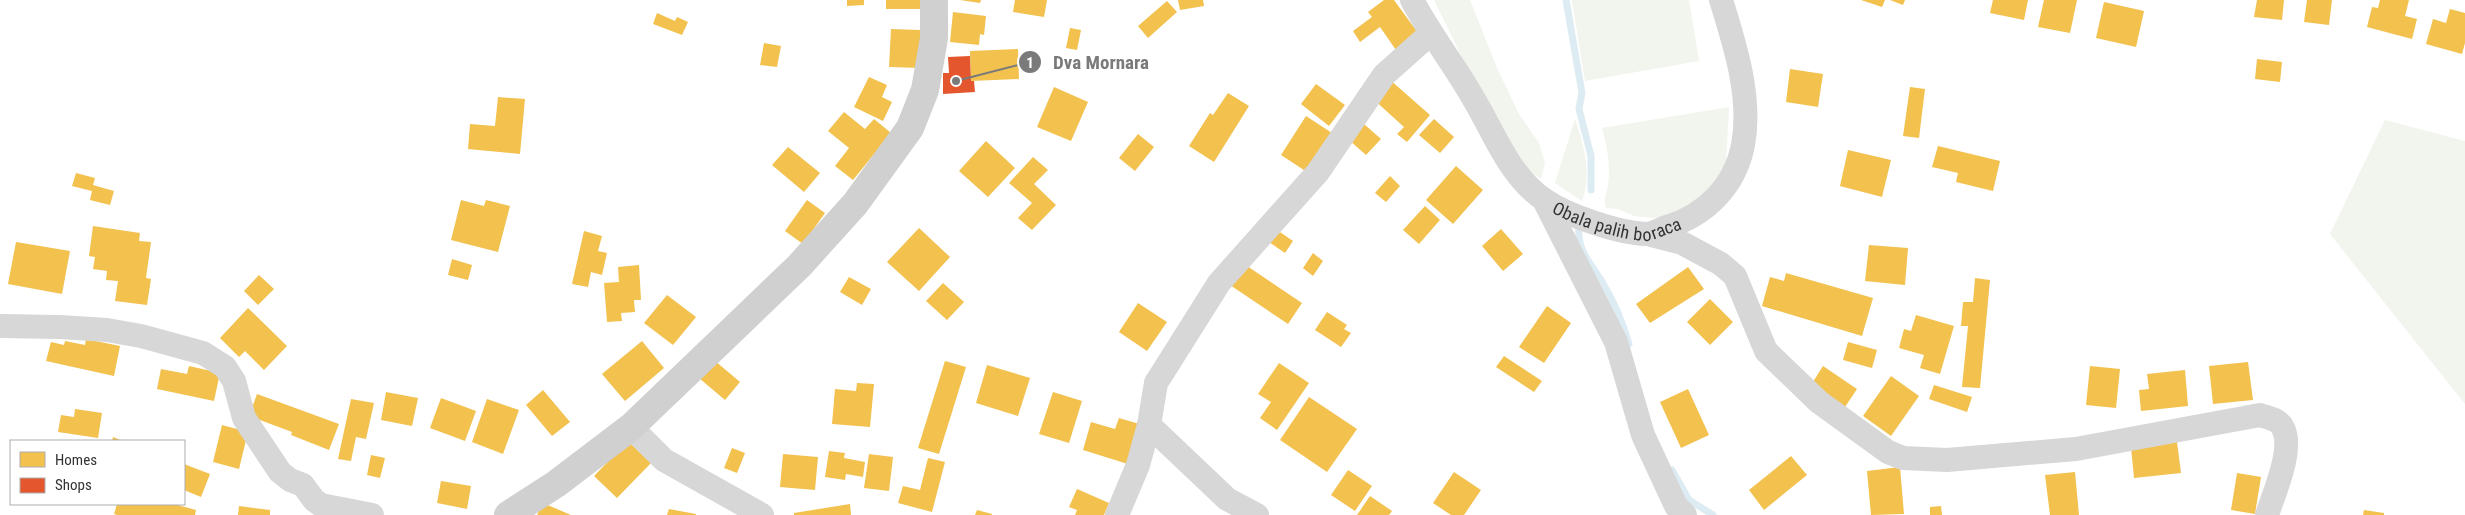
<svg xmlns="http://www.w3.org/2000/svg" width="2465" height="515" viewBox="0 0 2465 515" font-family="'Roboto Condensed',sans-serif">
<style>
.green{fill:#f1f5ed}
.homes{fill:#f2c14e}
.shops{fill:#e4572e}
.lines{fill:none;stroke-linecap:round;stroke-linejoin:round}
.stream{stroke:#ddebf3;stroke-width:7}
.street{stroke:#d7d7d7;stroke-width:24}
.secondary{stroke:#d0d0d0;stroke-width:28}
.labels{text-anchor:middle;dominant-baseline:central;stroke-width:5;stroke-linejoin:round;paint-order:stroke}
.street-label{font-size:18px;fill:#333;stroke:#fff}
.leader{fill:none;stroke:#7a7a7a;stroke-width:2}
.callout-dot{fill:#7a7a7a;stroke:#fff;stroke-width:2}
.mark-label{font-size:15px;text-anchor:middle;font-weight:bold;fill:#fff}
.callout-label{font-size:19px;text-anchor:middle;font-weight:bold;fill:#7a7a7a;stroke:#fff;stroke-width:5;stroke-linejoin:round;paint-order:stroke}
</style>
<rect width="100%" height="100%" fill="#fff"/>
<g class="green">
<polygon points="1434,0 1470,0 1497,68 1519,114 1539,143 1545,163 1541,179 1528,170 1481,96"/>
<polygon points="1572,0 1689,0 1699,61 1585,81"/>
<path d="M1729 107 1726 163 1707 195 1667 216 1653 218 1634 216 1618 209 1606 208C1603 199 1607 194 1608 185 1611 166 1607 146 1602 128Z"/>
<path d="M1575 119C1584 146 1592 173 1582 201L1555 183Z"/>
<polygon points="2385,120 2465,141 2465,404 2330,234"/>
</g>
<g class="homes">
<polygon points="847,0 864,0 864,5 847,6"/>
<rect x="886" y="0" width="35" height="9"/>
<polygon points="960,0 981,0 980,3"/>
<polygon points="1015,0 1047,0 1044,17 1013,12"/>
<polygon points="1178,0 1203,0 1204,6 1180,10"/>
<polygon points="1384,0 1394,0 1418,33 1396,50 1380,27 1360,42 1353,31 1372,17 1368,12"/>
<polygon points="1861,0 1885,0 1882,7"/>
<polygon points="1890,0 1905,0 1903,5"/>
<polygon points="1993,0 2028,0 2024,20 1990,13"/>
<polygon points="2044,0 2077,0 2070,33 2038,27"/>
<polygon points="2257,0 2284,0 2282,20 2254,17"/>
<polygon points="2307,0 2332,0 2329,25 2304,22"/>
<polygon points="2380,0 2409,0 2405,16 2417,19 2412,39 2367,27 2372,7 2378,8"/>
<polygon points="1167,1 1177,12 1148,38 1138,26"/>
<polygon points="2104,2 2144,11 2136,47 2096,38"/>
<polygon points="2450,9 2465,13 2465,43 2462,54 2426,44 2433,19 2446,23"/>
<polygon points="953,12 986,16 984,35 980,34 979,45 950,42"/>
<polygon points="657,13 675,21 677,17 688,22 682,35 653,24"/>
<polygon points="1070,28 1081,30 1077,50 1066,48"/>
<polygon points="891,29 920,30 920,68 889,67"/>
<polygon points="764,43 781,46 777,67 760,65"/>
<polygon points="1018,49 1019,79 971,81 970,51"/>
<polygon points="2257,59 2282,62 2280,82 2255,79"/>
<polygon points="1790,69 1823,74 1818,107 1786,102"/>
<polygon points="869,77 887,85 882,97 892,102 883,121 854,107"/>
<polygon points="1389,79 1430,115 1407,142 1397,134 1404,127 1372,98"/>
<polygon points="1316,84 1345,105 1329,126 1301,104"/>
<polygon points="1054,87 1088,102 1071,141 1037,127"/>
<polygon points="1910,87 1925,89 1919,138 1903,136"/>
<polygon points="1228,93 1249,106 1214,162 1189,146 1210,113 1213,115"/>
<polygon points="498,97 525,99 520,154 468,149 470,124 495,126"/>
<polygon points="844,112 865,129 874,119 891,133 853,180 835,166 849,148 828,131"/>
<polygon points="1306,116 1332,133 1307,172 1281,155"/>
<polygon points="1434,119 1454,137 1440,153 1419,135"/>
<polygon points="1364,124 1381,139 1366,155 1349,140"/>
<polygon points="1138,134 1154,147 1135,171 1119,158"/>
<polygon points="986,141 1015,168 988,197 959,171"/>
<polygon points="1938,146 2000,161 1993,191 1956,182 1958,173 1932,167"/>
<polygon points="788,147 820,173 804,192 772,165"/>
<polygon points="1848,150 1891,160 1882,197 1840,186"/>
<polygon points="1033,157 1048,170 1034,184 1056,205 1032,230 1018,218 1032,203 1009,183"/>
<polygon points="1456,166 1483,190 1453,224 1426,200"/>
<polygon points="76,173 95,178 93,185 114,191 110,205 90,200 92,191 72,186"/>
<polygon points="1390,176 1400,186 1386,202 1375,193"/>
<polygon points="461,200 484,206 486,200 510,206 498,252 451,240"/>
<polygon points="807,200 825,213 803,244 785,231"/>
<polygon points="1425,206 1440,220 1419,244 1403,230"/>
<polygon points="93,226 140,233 139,241 151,242 146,278 151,279 147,305 115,301 118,281 106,280 107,271 93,269 95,257 89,256"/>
<polygon points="919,228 950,257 919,291 887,262"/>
<polygon points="1501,229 1523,254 1503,271 1482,246"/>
<polygon points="1277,230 1293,241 1285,253 1269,242"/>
<polygon points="584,231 602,236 598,251 607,253 602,275 591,272 588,287 572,284"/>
<polygon points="16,242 70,251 62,294 8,284"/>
<polygon points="1869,245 1908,248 1905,285 1865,281"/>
<polygon points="1313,253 1323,261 1313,276 1303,268"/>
<polygon points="452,259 472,265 468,280 448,275"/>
<polygon points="1244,264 1302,303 1288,324 1230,285"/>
<polygon points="639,265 641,300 634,300 635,312 621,313 622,321 607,322 604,283 619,282 618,267"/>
<polygon points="1688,267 1704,289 1650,323 1636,304"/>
<polygon points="1786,273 1873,298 1862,336 1762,306 1770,277 1784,281"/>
<polygon points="259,275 274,289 258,305 244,291"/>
<polygon points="849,277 871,289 862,305 840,292"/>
<polygon points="1975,278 1990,280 1980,388 1962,387 1968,326 1961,326 1963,302 1973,302"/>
<polygon points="943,283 964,302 947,320 926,301"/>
<polygon points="667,295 696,317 673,345 644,323"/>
<polygon points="1710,299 1733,322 1710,345 1687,322"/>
<polygon points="1138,303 1167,322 1147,351 1119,332"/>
<polygon points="1547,306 1571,323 1544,363 1519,347"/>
<polygon points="248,308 287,346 264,370 245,351 239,357 220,338"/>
<polygon points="1327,312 1347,325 1344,329 1351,333 1341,347 1315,330"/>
<polygon points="1916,315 1954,326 1940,374 1920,368 1924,355 1899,348 1904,329 1911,331"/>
<polygon points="86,339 120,346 114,376 46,361 51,342 64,345 65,341 85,345"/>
<polygon points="642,341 664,368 625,401 602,374"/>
<polygon points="1848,342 1877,350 1872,368 1843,360"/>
<polygon points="1504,356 1542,381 1534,392 1496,367"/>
<polygon points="714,360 740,382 725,400 699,378"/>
<polygon points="945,361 966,367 939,454 918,448"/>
<polygon points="2248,362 2253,400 2213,404 2209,366"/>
<polygon points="1279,363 1309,383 1277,430 1260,418 1271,402 1258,394"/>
<polygon points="987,365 1030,378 1018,416 976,403"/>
<polygon points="189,366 220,373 214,401 157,389 161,369 187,374"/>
<polygon points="1823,366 1857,389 1845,407 1811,385"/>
<polygon points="2090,366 2120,369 2116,408 2086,405"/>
<polygon points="2185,370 2188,406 2141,411 2139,390 2149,389 2147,374"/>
<polygon points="1891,376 1919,396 1891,436 1863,416"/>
<polygon points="857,383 874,384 870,427 832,424 835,389 856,391"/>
<polygon points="1934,385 1972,397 1967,412 1929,399"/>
<polygon points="1688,389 1709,435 1681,448 1660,402"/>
<polygon points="543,390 570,422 552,436 526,405"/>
<polygon points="386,392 418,398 412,426 381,420"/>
<polygon points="1053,392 1082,401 1069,443 1039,434"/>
<polygon points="257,394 339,424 329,450 291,435 292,432 249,416"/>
<polygon points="1309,397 1357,429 1327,472 1280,440"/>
<polygon points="441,398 476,411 465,441 430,428"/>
<polygon points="351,399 374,403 366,439 356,437 351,461 338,459"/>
<polygon points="487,399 519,410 503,454 472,442"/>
<polygon points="75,409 102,413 98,438 58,432 61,415 74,417"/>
<polygon points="1119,418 1143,425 1131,465 1083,450 1091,422 1115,429"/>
<polygon points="222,425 248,432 239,469 213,462"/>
<polygon points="113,437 123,441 112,441"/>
<polygon points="628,441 651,463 617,498 594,476"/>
<polygon points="2177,442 2181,473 2134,478 2131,447"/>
<polygon points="732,448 745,453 737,473 724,468"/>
<polygon points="829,451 845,453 844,458 865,462 863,477 846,474 845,480 825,477"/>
<polygon points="783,454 818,457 815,490 780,487"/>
<polygon points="869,454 893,457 889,491 864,488"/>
<polygon points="371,455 385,458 380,478 367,475"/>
<polygon points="1791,456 1807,475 1764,510 1749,490"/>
<polygon points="928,458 945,462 932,512 898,503 903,486 920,490"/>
<polygon points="184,464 210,474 201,497 184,490"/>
<polygon points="1900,467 1904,514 1871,515 1867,471"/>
<polygon points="1348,470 1372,486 1355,511 1331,495"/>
<polygon points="1454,472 1481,490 1464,515 1451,515 1433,503"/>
<polygon points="2075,472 2079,515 2050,515 2045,475"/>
<polygon points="2237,473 2261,477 2255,514 2231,510"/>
<polygon points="441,481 471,486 467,509 437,503"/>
<polygon points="1077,489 1109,503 1104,515 1075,515 1077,510 1069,507"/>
<polygon points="1370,496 1392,511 1389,515 1357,515"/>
<polygon points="543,503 571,515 537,515"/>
<polygon points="117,504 174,504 196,510 195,515 117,515 114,514"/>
<polygon points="850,504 851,515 794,515 794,513"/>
<polygon points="239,506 270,510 270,515 238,515"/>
<polygon points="1941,506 1942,515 1930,515 1930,507"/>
<polygon points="669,509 696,514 696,515 667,515"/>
<polygon points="977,510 992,514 992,515 975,515"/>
<polygon points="2364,510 2384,513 2384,515 2363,515"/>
</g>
<polygon class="shops" points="970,56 971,81 974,81 975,92 943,94 943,73 949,73 948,57"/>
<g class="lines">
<g class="stream">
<polyline points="1566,0 1582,93 1579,109 1591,156 1591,190"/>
<path d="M1579 224C1576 253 1592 263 1605 287 1616 305 1623 324 1629 344"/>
<polyline points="1672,470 1689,500 1713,515"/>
</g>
<g class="street">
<path id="s1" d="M1412 0C1430 34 1453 63 1472 96 1494 132 1509 177 1546 201 1568 216 1619 233 1646 234 1652 234 1661 229 1667 227 1706 215 1735 186 1743 145 1752 98 1735 45 1721 0"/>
<polyline points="1544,200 1616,342 1643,435 1676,506 1685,515"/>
<path d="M1647 234 1682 243 1721 264 1735 276 1766 351 1819 402 1888 452 1903 458 1947 460 2076 449 2260 415C2268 418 2279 419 2283 428 2294 449 2274 493 2267 515"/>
<polyline points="0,326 60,327 107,330 141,336 203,353 225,367 234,381 244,418 280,472 290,480 303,485 314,500 321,505 372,515"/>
<polyline points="1149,425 1227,499 1257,515"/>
<polyline points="631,427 664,460 762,515"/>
<polyline points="1117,515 1138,465 1149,425 1156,383 1219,283 1318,172 1384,75 1430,34"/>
</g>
<polyline class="secondary" points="508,515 556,484 631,427 799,266 855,204 910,128 925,90 934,38 934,0"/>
</g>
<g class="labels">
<g class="street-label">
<text stroke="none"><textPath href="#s1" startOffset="319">Obala palih boraca</textPath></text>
</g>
</g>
<path class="leader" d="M956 81L1030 62"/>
<g class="callout-dot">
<circle cx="956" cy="81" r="5"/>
<circle cx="1030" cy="62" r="12"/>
</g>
<g class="mark-label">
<text x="1030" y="68">1</text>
</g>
<g class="callout-label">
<text x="1101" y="69">Dva Mornara</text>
</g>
<rect x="10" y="440" width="175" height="65" fill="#ffffff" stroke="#adadad"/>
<rect x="20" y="452" width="25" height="15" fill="#f2c14e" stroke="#adadad"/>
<text x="55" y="465" font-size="15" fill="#333333">Homes</text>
<rect x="20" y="478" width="25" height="15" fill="#e4572e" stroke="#adadad"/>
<text x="55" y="490" font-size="15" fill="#333333">Shops</text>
</svg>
